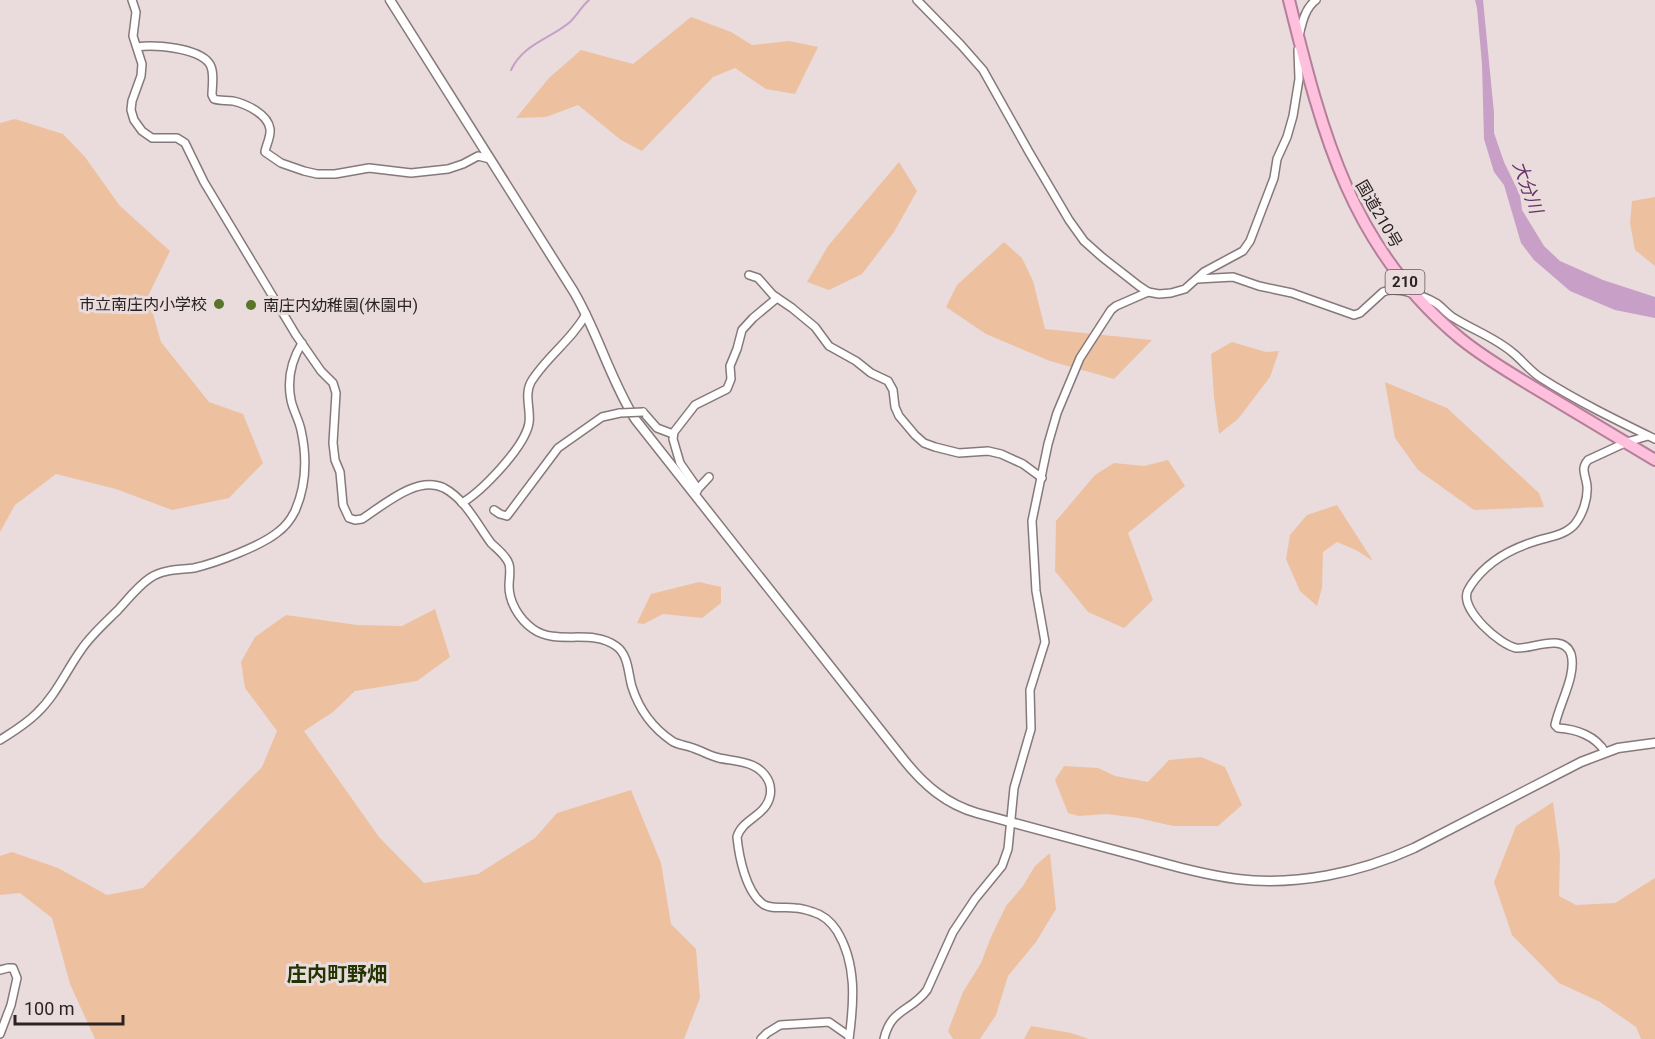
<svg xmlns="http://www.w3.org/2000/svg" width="1655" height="1039" viewBox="0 0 1655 1039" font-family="Roboto,'Noto Sans JP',sans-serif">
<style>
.green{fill:#edc1a0}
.water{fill:#c89fc7}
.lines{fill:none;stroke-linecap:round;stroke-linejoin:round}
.stream{stroke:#c89fc7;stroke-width:2}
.minor-casing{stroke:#86797a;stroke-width:10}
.tertiary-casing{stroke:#86797a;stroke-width:11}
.trunk-casing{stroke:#b47f98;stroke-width:14}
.minor{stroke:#fff;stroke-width:7}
.tertiary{stroke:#fff;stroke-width:8}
.trunk{stroke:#ffc0de;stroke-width:10}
.minor-bridge-casing{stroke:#86797a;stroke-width:10;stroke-linecap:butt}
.minor-bridge{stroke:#fff;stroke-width:7}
.poi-dot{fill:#597529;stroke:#eadbdc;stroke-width:2}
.labels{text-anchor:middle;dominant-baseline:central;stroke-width:6;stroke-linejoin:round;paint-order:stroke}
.shield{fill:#eadbdc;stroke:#635a5b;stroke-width:1.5}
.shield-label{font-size:15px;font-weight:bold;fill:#292324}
.street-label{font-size:16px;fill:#292324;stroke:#eadbdc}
.poi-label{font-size:16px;fill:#292324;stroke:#eadbdc;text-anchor:end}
.water-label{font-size:18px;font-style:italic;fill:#633164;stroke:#eadbdc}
.quarter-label{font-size:20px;font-weight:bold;fill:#223400;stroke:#eadbdc}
</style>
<rect width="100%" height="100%" fill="#eadbdc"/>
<g class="green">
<polygon points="691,17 731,32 752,45 789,41 818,47 795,94 766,89 735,68 713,77 642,151 621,140 578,105 546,117 516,118 549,78 581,50 633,64"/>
<polygon points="15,119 63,134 85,157 120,206 170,251 148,296 161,342 209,402 243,414 263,463 229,498 172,510 116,489 56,474 15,505 0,532 0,123"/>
<polygon points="899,162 917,191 894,232 862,274 829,290 807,282 828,246"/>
<polygon points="1655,197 1655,266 1635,250 1630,223 1632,201"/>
<polygon points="1004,242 1022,258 1033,281 1045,329 1152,340 1114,379 1050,361 986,334 946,307 957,285"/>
<polygon points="1232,342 1266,352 1279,351 1270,377 1238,419 1219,434 1214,397 1211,354"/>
<polygon points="1385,382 1447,408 1539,493 1544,507 1474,510 1418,470 1395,438"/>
<polygon points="1168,460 1185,486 1128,533 1153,600 1124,628 1088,612 1055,571 1056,521 1095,475 1114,463 1144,466"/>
<polygon points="1337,505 1373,561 1356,550 1337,542 1323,552 1322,588 1317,606 1300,591 1286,559 1290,535 1307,515"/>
<polygon points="699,582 721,587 721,603 702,618 663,614 644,624 637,623 651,594"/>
<polygon points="435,609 450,657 417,681 355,691 333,712 304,731 379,837 424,883 478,874 535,838 557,813 631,790 661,863 671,924 696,949 700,998 684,1039 95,1039 70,984 52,918 20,893 0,895 0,856 12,852 58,868 107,895 143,888 262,767 277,731 245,688 241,662 255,637 286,615 357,625 402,626"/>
<polygon points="1201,757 1225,767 1242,805 1218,826 1173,826 1138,818 1107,814 1079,816 1068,813 1055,780 1064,766 1098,768 1115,776 1148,782 1169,760"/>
<polygon points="1553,802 1560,854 1559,896 1576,905 1615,903 1655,878 1655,1039 1641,1039 1636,1027 1600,1002 1559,983 1512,935 1494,882 1516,826"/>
<polygon points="1050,853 1056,909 1036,942 1008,976 996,1015 980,1039 953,1039 948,1031 963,992 981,963 991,937 1006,906 1023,886 1035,866"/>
<polygon points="1031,1026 1071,1033 1089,1039 1024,1039"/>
</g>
<polygon class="water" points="1475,0 1483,0 1494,113 1494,133 1504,162 1520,195 1522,210 1544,246 1560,261 1603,280 1655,297 1655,318 1615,310 1570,291 1534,260 1521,243 1504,185 1494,172 1484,139 1482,64 1477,8"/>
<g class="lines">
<path class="stream" d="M511 70C523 44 550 39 570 22 577 15 582 6 589 0"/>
<g class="minor-casing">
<g id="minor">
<path d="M132 0 136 12 133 36 142 64 141 76 132 101 131 110 134 120 142 131 152 138H177L185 143 204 182 296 335 321 371 333 383 336 393 333 443 335 460 340 472 343 505 349 518 355 520 362 519C384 505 417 475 444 488 465 499 477 524 491 543 497 549 506 555 509 564 511 570 509 579 509 586 509 602 519 619 533 629 557 646 591 628 616 646 629 655 628 674 632 687 639 709 653 728 672 741 678 745 686 745 693 748 702 751 710 756 719 758 738 762 760 761 769 782 771 787 771 791 770 796 766 816 742 819 737 837 739 857 746 892 763 904 771 910 785 906 795 908 801 908 807 910 813 912 824 915 831 922 837 931 857 964 854 1002 849 1039"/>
<polyline points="917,0 961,45 983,70 1029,152 1069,220 1084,241 1102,257 1139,286 1148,292 1159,294 1171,293 1185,289 1204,272 1243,251 1250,241 1274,178 1277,159 1287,137 1293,116 1299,79 1298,50"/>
<path d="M1299 36C1302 23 1305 8 1316 0"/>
<path d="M137 47C154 44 198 48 209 63 215 70 212 87 212 95L214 99C220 101 226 100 233 101 246 104 268 114 270 129 271 137 266 145 265 152L281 163 304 171 317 174H335L369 168 411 173 448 169 463 164 478 156 490 159"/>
<polyline points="749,275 758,278 773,295 792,308 815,327 829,346 856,361 871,373 888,381 893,390 895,407 899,416 915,435 924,443 935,447 959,453 988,451 1001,454 1023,464 1042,478"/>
<path d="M1197 279 1233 277 1259 286 1292 293 1354 315 1360 313 1383 292C1396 286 1424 296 1436 303 1442 307 1447 314 1454 318 1473 330 1496 338 1513 353 1523 361 1530 371 1541 378 1577 401 1616 420 1655 439"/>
<polyline points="643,412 657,428 673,434"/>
<polyline points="697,491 696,486 680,463 673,439 674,432 695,405 727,389 731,379 730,366 737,349 742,330 753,318 777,298"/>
<polyline points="695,492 709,477"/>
<path d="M462 503C482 491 525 447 529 423 531 410 524 395 531 382 546 357 572 340 586 314"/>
<polyline points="494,510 500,514 507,516 558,448 602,417 620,413"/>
<path d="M0 740C13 732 26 724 37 713 56 695 66 671 81 650 91 635 105 623 118 610 128 599 138 586 150 578 163 569 180 570 194 568 216 563 261 546 278 532 285 527 291 519 295 511 306 486 307 457 301 430 299 420 293 410 291 400 287 380 291 361 302 343"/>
<path d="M1605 752C1596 736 1576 729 1558 728L1555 725C1559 704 1577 675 1571 654 1563 632 1530 650 1516 648 1500 645 1462 611 1467 593 1467 591 1470 587 1471 585 1486 563 1508 550 1533 542 1547 537 1565 536 1575 524 1583 514 1588 498 1587 486 1586 475 1580 469 1588 460L1627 442 1648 436"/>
<polyline points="0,970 8,968 13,968 17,978 11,1005 0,1034"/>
<polyline points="761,1039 767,1033 780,1025 829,1022 849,1036"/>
<path d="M884 1039C891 1008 911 1012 927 990L953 932 975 899 1002 866 1008 849 1014 788 1031 729 1030 690 1045 642 1036 591 1032 521 1048 444 1057 413 1080 358 1111 310 1116 306 1148 292"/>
</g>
</g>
<g class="tertiary-casing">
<path id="tertiary" d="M390 0 574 292C598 333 610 379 635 419L904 760C924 785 946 804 977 813 1025 826 1073 839 1122 852 1160 862 1198 874 1237 879 1297 886 1359 873 1414 848L1581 762 1618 748 1655 743"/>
</g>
<g class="trunk-casing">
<path id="trunk" d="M1289 0C1322 132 1350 248 1461 339 1487 360 1517 377 1545 394 1582 416 1619 438 1655 460"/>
</g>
<use href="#minor" class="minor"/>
<use href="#tertiary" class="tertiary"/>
<use href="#trunk" class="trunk"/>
<g class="minor-bridge-casing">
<polyline id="minor-bridge" points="620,413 643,412"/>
</g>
<use href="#minor-bridge" class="minor-bridge"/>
</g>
<g class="poi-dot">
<circle cx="219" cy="304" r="6"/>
<circle cx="251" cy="305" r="6"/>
</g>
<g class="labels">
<rect class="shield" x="1385.5" y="270" width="39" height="24" rx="4.5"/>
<g class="shield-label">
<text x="1405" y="282">210</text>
</g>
<g class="street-label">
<text transform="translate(1379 214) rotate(60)">国道210号</text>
</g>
<g class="poi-label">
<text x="207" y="304">市立南庄内小学校</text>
<text x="263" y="305" text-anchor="start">南庄内幼稚園(休園中)</text>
</g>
<g class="water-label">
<text transform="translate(1528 187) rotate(70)">大分川</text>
</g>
<g class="quarter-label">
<text x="337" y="974">庄内町野畑</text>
</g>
</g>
<path d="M15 1015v9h108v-9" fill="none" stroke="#292324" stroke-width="3"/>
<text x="24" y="1015" font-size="18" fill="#292324" stroke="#eadbdc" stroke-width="4.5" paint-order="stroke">100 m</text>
</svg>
